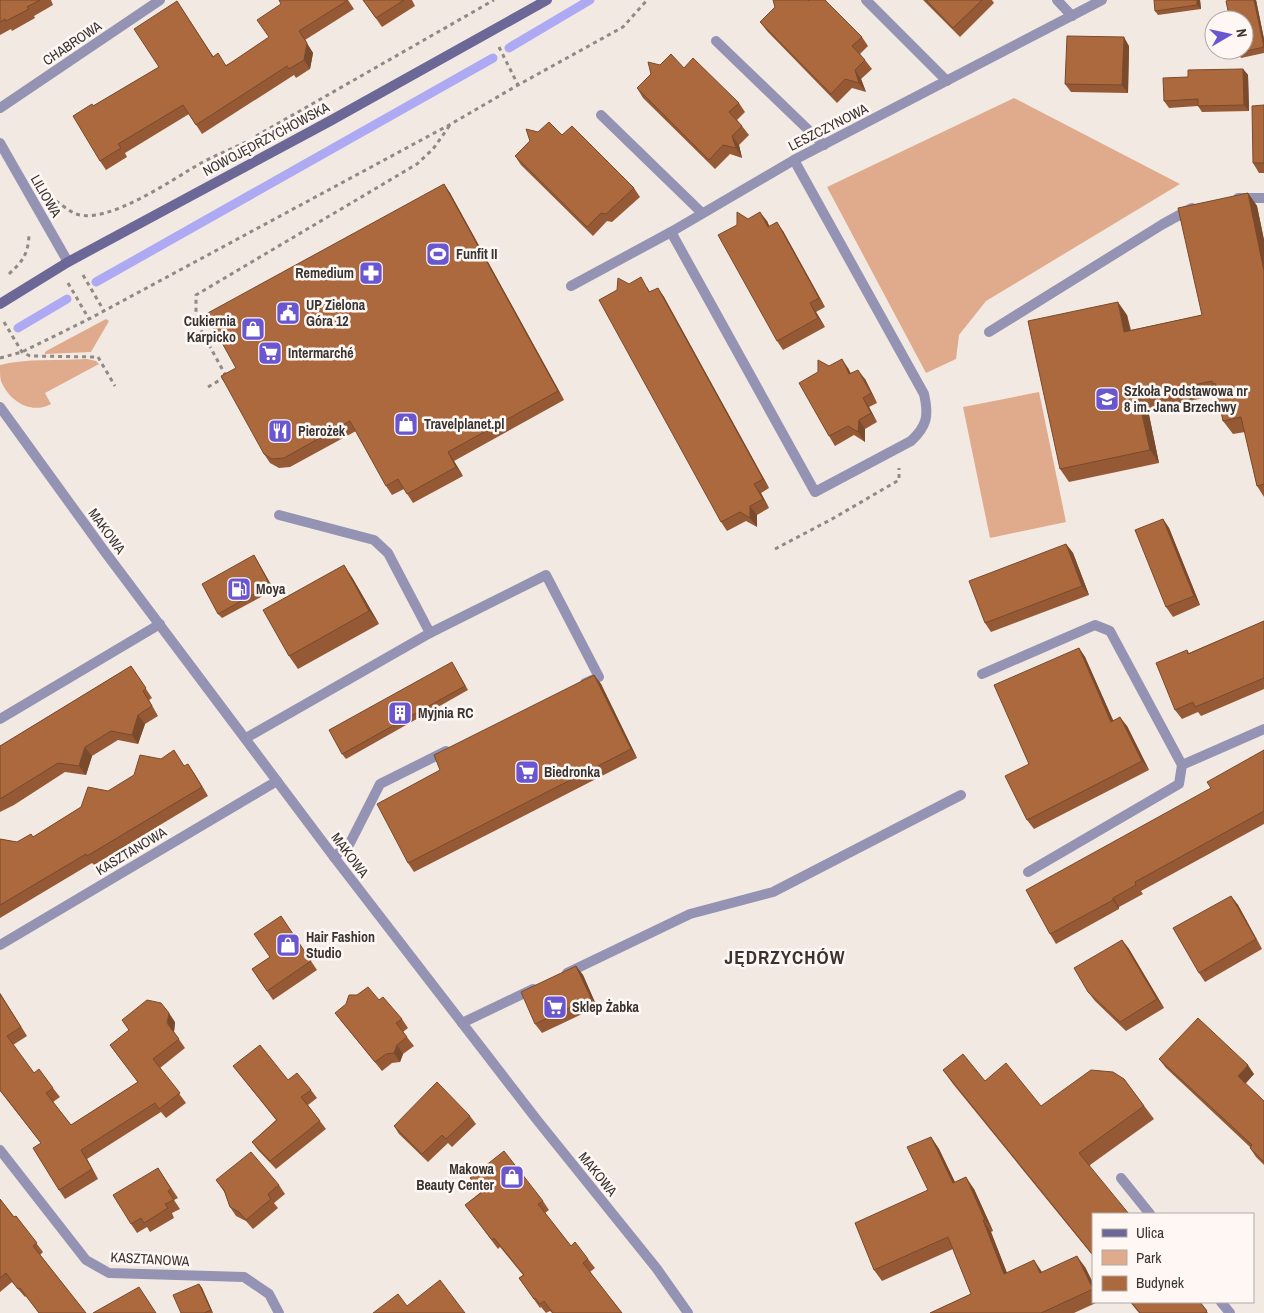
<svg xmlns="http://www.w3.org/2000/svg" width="1264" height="1313" viewBox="0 0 1264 1313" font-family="'Archivo Narrow',sans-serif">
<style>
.green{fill:#e0ab8c}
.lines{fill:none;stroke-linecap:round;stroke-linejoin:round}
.stream{stroke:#ada9f3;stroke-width:9}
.path{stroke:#908985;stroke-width:3;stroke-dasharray:4 4;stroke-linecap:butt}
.lane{stroke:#9493b3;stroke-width:10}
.street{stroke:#9493b3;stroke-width:10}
.secondary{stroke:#6b6897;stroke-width:10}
.wall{fill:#955a35}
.shaded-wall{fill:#794a2b}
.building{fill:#ad693e;stroke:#794a2b}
.labels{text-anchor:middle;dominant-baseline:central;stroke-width:5;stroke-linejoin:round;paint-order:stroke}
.street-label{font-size:14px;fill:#383431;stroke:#fef7f4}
.poi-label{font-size:14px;font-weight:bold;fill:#383431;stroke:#fef7f4;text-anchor:start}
.district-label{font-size:19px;font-weight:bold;letter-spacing:1px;fill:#383431;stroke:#fef7f4}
</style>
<rect width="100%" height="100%" fill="#f3e9e3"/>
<g class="green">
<polygon points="1014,98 1180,184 986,301 959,335 956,359 926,373 827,187"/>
<polygon points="106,319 109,321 91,352 45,354 45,352 48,350"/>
<path d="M87 359 96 361 99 364 45 393 51 404C31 415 9 401 1 381 0 377 0 370 0 365 27 358 58 361 87 359Z"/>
<polygon points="1039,392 1066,522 990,538 963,407"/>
</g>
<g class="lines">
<g class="stream">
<polyline points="509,48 590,0"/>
<polyline points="96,282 493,58"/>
<polyline points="18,328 67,299"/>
</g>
<g class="path">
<polyline points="499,47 518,85"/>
<polyline points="256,136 494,0"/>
<path d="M56 201C62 205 69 211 76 214 108 225 173 179 201 163 216 155 231 149 246 142"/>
<path d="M9 274C23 261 28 254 29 235"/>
<polyline points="83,275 104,311"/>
<polyline points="68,283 89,319"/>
<polyline points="4,322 22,352 30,356 98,357 115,386"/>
<polyline points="0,358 22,352 89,319 451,124 518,85 623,27 647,0"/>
<polyline points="226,376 196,321 196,295 417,164 433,149 450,125"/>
<polyline points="208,387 225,377"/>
<polyline points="775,549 832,519 899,480 899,468"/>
</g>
<g class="lane">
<polyline points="866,0 947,81"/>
<polyline points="1057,0 1072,16"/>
<polyline points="716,41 824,145"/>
<polyline points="601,115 702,213"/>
<polyline points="1238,198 1264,198"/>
<path d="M671 232 815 492 911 441C927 426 929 416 924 394L794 160"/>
<polyline points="989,332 1163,224 1192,208"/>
<polyline points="430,633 546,575 599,677 585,683"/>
<polyline points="982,674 1095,625 1110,631 1182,765"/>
<polyline points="0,719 160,624"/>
<polyline points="246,738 430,633 388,553 374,540 279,515"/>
<polyline points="334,857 350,843 380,784 446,751"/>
<polyline points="1028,872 1179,784 1182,765 1264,729"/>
<polyline points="0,945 277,781"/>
<polyline points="567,973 690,914 773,892 961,795"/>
<polyline points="462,1023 533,989"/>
<polyline points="0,1150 86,1260 109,1273 244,1277 269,1294 279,1313"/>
<polyline points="1121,1178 1150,1214"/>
<polyline points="1221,1302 1230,1313"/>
</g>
<g class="street">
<polyline points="0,108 160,0"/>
<polyline points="0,143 68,262"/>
<polyline points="571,286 671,232 794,160 1102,0"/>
<polyline points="0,407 105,552 334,857 537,1120 657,1269 688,1313"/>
</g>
<polyline class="secondary" points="0,304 68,262 330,121 547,0"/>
</g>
<g class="wall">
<polygon points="0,0 51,0 53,5 34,16 35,18 12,31 11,29 0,35"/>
<polygon points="348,0 354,9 305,40 313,53 310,69 296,78 294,75 202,134 189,114 125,153 127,157 106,170 100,161 93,106 159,67 177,1 213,56 226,65"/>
<polygon points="363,0 412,0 415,6 382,27"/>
<polygon points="923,0 992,0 994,3 960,37"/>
<polygon points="1200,0 1201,9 1158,15 1155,11"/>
<polygon points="1228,0 1256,0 1264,39 1264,53 1241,58 1238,53"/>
<polygon points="775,7 862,37 868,46 860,54 865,60 872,69 861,79 866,92 852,88 837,103 767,31 760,22"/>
<polygon points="1129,46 1128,93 1071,92 1065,84"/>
<polygon points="660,65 739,103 745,112 737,120 742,126 749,135 739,145 742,158 730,154 715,169 643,98 637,88"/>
<polygon points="1243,69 1248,75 1249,111 1202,112 1198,106 1169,108 1164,101 1188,77"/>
<polygon points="1264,105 1264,173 1259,173 1253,163"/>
<polygon points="538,132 562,135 634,188 640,197 612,222 607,221 593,236 521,165 515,156"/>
<polygon points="444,184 450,193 564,400 454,461 463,476 413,503 404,489 392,495 386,486 356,431 290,467 279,468 270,463 264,454 236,368"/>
<polygon points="1248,193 1257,206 1264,240 1264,497 1257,486 1245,432 1233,434 1223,421 1217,395 1148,410 1159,463 1069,482 1060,469 1127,315 1131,330 1202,315"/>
<polygon points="748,219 767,221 769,226 783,231 825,307 816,312 825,327 783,350 777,341"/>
<polygon points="629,284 647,287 650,292 658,288 664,297 769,488 761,493 769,508 757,515 757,527 746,521 727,531 721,522"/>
<polygon points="829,366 848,368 851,374 865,379 877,403 869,407 877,422 865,429 865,442 854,435 835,446 829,436"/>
<polygon points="1163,519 1169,528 1200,605 1173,617 1166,607"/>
<polygon points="1066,544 1073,553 1089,595 991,632 985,623"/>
<polygon points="254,555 274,590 222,618 218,614"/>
<polygon points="344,565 353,579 379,624 298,669 289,656"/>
<polygon points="1264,621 1264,689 1201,716 1198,712 1182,719 1175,710 1187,650 1189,653"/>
<polygon points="1079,648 1085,657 1113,721 1127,726 1149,770 1034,829 1027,820 1029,764"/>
<polygon points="131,666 152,698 149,700 158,716 145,724 138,744 118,740 92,756 86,775 65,772 14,805 0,812 0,746"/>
<polygon points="455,667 468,690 346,759 342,754"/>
<polygon points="594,675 601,684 637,758 414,872 408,863 440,770"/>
<polygon points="1264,750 1264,824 1141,891 1143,894 1119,907 1119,909 1056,944 1050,934 1211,788"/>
<polygon points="185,766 194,773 208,796 94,865 92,863 0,918 0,839 17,842 33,837 108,791"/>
<polygon points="1231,896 1238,905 1262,949 1205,982 1199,973"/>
<polygon points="281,916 317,970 273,1000 252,969 270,957"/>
<polygon points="1122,940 1129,949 1164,1008 1126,1031 1095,1001 1088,992"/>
<polygon points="576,966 583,975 597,1007 542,1033 535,1024"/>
<polygon points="0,993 27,1036 13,1045 34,1073 53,1088 60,1097 53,1102 71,1125 138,1082 110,1045 175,1022 174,1032 185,1048 160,1068 186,1103 166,1118 161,1112 87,1159 98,1179 65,1199 59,1190 41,1143 0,1091"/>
<polygon points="379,1000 402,1019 408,1028 403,1032 414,1046 403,1054 400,1062 392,1063 382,1071 342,1022 335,1013"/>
<polygon points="1159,1059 1254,1074 1245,1084 1264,1101 1264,1165 1256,1157 1250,1148 1250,1147 1166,1068"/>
<polygon points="233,1066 288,1080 311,1090 317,1098 308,1105 326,1129 276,1169 258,1150 252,1142 276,1120"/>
<polygon points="943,1070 985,1081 1041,1106 1124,1079 1154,1119 1090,1165 1093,1214 1093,1256 953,1084"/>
<polygon points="470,1116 476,1124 452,1147 448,1143 428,1162 399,1134 394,1126"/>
<polygon points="931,1137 939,1149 955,1182 974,1189 993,1231 991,1232 1007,1273 1042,1272 1085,1267 1093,1283 1093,1302 1098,1302 1074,1313 930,1313 971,1294 953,1249 882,1281 874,1270 928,1190"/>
<polygon points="158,1168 178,1198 174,1200 180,1209 172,1213 174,1218 150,1232 147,1227 137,1233 131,1224"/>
<polygon points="470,1178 543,1201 549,1210 545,1213 571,1246 588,1259 595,1268 590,1272 622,1313 552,1313 550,1311 546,1313 541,1307 540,1308 519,1278 523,1275 500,1247 498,1249 465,1205 481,1192"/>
<polygon points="216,1180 279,1185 285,1194 274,1203 278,1208 253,1229 246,1221 236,1216 230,1207 225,1193"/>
<polygon points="0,1199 14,1217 16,1216 43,1252 40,1255 86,1313 39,1313 26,1296 25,1297 12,1282 0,1292"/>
<polygon points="199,1284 202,1288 213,1313 181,1313"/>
<polygon points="1130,1302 1200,1302 1208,1313 1139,1313"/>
</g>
<g class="shaded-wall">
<polygon points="1197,0 1200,0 1201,9 1197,5"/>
<polygon points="1254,0 1256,0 1264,39 1264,48"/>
<polygon points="299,31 313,53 310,69 304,60"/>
<polygon points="1124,37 1129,46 1128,93 1122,85"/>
<polygon points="1243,69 1248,75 1249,111 1244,105"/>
<polygon points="855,70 861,79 866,92 859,83"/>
<polygon points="732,136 739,145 742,158 736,148"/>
<polygon points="444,184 450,193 564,400 558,391"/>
<polygon points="1248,193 1257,206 1264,240 1264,271"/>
<polygon points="760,212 767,221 774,236 768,227"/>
<polygon points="777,222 783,231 825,307 819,298"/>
<polygon points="658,288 664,297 769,488 763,479"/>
<polygon points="1118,302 1127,315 1133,345 1124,332"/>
<polygon points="810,303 816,312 825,327 818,318"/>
<polygon points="842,359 848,368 856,384 849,374"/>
<polygon points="858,370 865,379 877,403 871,393"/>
<polygon points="1138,397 1148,410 1159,463 1150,450"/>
<polygon points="863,398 869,407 877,422 871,413"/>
<polygon points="859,420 865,429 865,442 858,432"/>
<polygon points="448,452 454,461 463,476 456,467"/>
<polygon points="754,484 761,493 769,508 763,499"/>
<polygon points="750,506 757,515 757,527 750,518"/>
<polygon points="1163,519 1169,528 1200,605 1194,596"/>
<polygon points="1066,544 1073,553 1089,595 1082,586"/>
<polygon points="254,555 257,560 274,590 270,585"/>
<polygon points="344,565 353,579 379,624 369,611"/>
<polygon points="1079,648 1085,657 1118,731 1111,722"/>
<polygon points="594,675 601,684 637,758 631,749"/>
<polygon points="138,715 145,724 138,744 132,735"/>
<polygon points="1120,717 1127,726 1149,770 1142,761"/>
<polygon points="85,747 92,756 86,775 79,766"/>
<polygon points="188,764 194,773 208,796 202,787"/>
<polygon points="1231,896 1238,905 1262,949 1256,939"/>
<polygon points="1113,898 1119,907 1119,909 1113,900"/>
<polygon points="1122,940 1129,949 1164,1008 1157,999"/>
<polygon points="576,966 583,975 597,1007 591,998"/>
<polygon points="0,993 27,1036 0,994"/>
<polygon points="169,1013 175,1022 174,1032 167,1023"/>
<polygon points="397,1045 403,1054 400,1062 394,1053"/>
<polygon points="1248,1065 1254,1074 1244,1085 1238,1076"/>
<polygon points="931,1137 939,1149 961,1195 953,1183"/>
<polygon points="81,1150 87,1159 98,1179 92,1169"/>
<polygon points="966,1177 974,1189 993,1231 985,1220"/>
<polygon points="983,1220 991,1232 1012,1286 1004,1274"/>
<polygon points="1077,1256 1085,1267 1093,1283 1093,1289"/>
<polygon points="1034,1260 1042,1272 1048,1284 1040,1273"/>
<polygon points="199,1284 202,1288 213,1313 211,1310"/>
</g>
<g class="building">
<polygon points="0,0 40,0 27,7 29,9 6,21 5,19 0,22"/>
<polygon points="279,0 348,0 299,31 307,43 304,60 289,69 287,66 196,125 183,105 118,144 121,148 100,161 73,116 92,104 93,106 159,67 134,29 177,1 213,57 218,53 226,66 269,37 257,20 281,4"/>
<polygon points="363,0 404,0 376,18"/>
<polygon points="773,0 806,0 808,1 809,0 825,0 862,37 852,46 865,60 855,70 859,83 845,79 831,94 760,22 775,7"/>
<polygon points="926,0 982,0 953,28"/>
<polygon points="1154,0 1197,0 1197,5 1155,11"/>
<polygon points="1228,0 1254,0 1264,47 1238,53 1237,50 1244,50 1244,20 1230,20 1226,1"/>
<polygon points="1067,36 1124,37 1122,85 1065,84"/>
<polygon points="671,54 684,68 693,58 739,103 729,112 742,126 732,136 736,148 723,145 709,160 637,88 651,74 648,62 660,65"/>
<polygon points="1243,69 1244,105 1198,106 1198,99 1164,101 1163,78 1188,77 1188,70"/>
<polygon points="1264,105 1264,163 1253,163 1252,106"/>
<polygon points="549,122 562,135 572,126 634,188 606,214 601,213 587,227 515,156 530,141 526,129 538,132"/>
<polygon points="444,184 558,391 448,452 456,467 407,494 398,479 386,486 350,421 284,458 272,459 264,454 221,376 236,368 206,314"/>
<polygon points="1248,193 1264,271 1264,484 1257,486 1241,417 1223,421 1215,383 1213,384 1212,381 1138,397 1150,450 1060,469 1028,321 1118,302 1124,332 1202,315 1178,208"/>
<polygon points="737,212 748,219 760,212 768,227 777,222 819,298 810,303 818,318 777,341 718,235 737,225"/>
<polygon points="641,277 649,292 658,288 763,479 754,484 763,499 750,506 750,518 740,512 721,522 599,300 617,290 618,278 629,284"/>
<polygon points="842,359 849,374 858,370 871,393 863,398 871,413 859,420 858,432 848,426 829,436 799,383 818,372 818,360 829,366"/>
<polygon points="1163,519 1194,596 1166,607 1135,530"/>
<polygon points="1066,544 1082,586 985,623 969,581"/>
<polygon points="254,555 270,585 218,614 202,584"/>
<polygon points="344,565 369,611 289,656 263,610"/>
<polygon points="1264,621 1264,678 1195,707 1193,702 1175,710 1156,663 1187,650 1188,654"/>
<polygon points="1079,648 1111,722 1120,717 1142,761 1027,820 1005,776 1029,764 994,685"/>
<polygon points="452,662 465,686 342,754 329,730"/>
<polygon points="131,666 146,688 143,691 152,706 138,715 132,735 111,731 85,747 79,766 58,763 0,799 0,746"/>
<polygon points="594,675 631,749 408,863 377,804 440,770 434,755"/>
<polygon points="174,750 184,766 188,764 202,787 87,856 86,854 0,905 0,839 17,842 31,834 33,837 81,807 88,787 108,791 134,775 140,755 161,759"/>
<polygon points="1264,750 1264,811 1135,882 1136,885 1113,898 1113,900 1050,934 1026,890 1211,788 1207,782"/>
<polygon points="1231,896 1256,939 1199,973 1173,928"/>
<polygon points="281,916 311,961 267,991 252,969 270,957 254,934"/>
<polygon points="1122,940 1157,999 1120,1022 1088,992 1074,968"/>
<polygon points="576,966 591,998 535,1024 521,992"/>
<polygon points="368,987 379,1000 383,997 402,1019 396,1023 407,1037 397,1045 394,1053 386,1054 375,1062 335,1013 346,1004 349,995 357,995"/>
<polygon points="0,994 21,1027 7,1036 34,1073 39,1069 53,1088 46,1093 71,1125 138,1082 110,1045 129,1030 122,1020 147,1000 161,1003 169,1013 167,1023 179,1039 153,1059 180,1093 159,1109 155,1103 81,1150 92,1169 59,1190 33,1148 41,1143 0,1090"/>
<polygon points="1198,1018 1248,1065 1238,1076 1264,1101 1264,1162 1250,1148 1252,1145 1159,1059"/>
<polygon points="260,1045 288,1080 297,1073 311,1090 301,1097 320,1121 270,1161 252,1142 277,1120 233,1066"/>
<polygon points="963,1054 985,1081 1006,1063 1041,1106 1091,1070 1113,1072 1124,1079 1144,1106 1079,1153 1129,1214 1093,1214 1093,1255 943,1070"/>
<polygon points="437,1082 470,1116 446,1139 442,1135 422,1154 394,1126"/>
<polygon points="931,1137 953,1183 966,1177 985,1220 983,1220 1004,1274 1034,1260 1040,1273 1077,1256 1093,1289 1041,1313 930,1313 971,1294 948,1237 874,1270 855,1223 928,1190 907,1147"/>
<polygon points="504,1151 543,1201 538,1204 571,1246 575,1242 588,1259 583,1263 622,1313 553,1313 544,1301 540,1304 535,1298 534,1299 519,1278 524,1275 494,1238 492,1240 465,1205 482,1192 470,1178"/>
<polygon points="251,1152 279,1185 268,1194 271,1199 246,1220 239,1212 230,1207 224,1190 216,1180"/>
<polygon points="158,1168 171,1189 168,1191 174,1200 165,1204 168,1208 144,1223 141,1218 131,1224 113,1195"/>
<polygon points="0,1199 14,1217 16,1216 37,1243 33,1246 86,1313 39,1313 20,1288 18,1289 6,1273 0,1278"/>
<polygon points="440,1280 465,1313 373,1313 398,1294 407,1306"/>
<polygon points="199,1284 211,1310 204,1313 181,1313 173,1295"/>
<polygon points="139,1287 156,1313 93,1313"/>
<polygon points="1131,1302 1200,1302 1207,1311 1205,1313 1140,1313"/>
</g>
<defs>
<g id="stadium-square" transform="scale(1.25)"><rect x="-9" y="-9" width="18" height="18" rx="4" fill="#6a56d0" stroke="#fef7f4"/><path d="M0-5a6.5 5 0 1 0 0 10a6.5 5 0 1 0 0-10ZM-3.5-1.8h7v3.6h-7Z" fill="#fff"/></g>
<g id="pharmacy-square" transform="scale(1.25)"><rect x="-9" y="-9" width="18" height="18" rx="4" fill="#6a56d0" stroke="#fef7f4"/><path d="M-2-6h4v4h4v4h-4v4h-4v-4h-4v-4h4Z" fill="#fff"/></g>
<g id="civic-square" transform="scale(1.25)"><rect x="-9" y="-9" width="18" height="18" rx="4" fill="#6a56d0" stroke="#fef7f4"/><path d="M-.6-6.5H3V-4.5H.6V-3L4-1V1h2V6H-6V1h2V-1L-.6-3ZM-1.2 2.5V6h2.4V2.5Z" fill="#fff"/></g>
<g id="shop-square" transform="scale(1.25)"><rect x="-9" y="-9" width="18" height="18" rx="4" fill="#6a56d0" stroke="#fef7f4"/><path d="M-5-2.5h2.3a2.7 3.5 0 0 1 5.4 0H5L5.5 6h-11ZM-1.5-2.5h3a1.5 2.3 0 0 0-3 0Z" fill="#fff"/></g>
<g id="supermarket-square" transform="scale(1.25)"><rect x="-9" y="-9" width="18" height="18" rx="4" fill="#6a56d0" stroke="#fef7f4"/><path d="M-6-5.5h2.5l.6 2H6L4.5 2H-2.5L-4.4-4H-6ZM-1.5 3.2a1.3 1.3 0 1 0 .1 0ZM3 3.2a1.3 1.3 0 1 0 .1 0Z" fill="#fff"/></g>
<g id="school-square" transform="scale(1.25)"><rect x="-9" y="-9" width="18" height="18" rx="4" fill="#6a56d0" stroke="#fef7f4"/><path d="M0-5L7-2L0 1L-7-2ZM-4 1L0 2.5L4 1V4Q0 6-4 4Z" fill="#fff"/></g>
<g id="restaurant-square" transform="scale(1.25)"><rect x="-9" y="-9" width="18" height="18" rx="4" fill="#6a56d0" stroke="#fef7f4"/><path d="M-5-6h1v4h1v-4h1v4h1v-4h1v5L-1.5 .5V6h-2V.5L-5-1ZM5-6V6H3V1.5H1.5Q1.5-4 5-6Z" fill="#fff"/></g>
<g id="fuel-square" transform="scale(1.25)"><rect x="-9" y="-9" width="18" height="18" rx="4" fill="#6a56d0" stroke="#fef7f4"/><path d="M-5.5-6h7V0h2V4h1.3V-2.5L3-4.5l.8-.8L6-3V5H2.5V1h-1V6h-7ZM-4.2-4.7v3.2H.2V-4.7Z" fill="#fff"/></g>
<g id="building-square" transform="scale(1.25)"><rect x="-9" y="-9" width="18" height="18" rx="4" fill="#6a56d0" stroke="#fef7f4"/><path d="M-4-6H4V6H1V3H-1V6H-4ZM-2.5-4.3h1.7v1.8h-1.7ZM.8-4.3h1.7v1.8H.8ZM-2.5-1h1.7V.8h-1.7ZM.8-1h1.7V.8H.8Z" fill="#fff"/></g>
</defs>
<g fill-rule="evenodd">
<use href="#stadium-square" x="438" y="254"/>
<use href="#pharmacy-square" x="371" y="273"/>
<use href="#civic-square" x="288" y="313"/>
<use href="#shop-square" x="253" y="329"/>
<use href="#supermarket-square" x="270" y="353"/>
<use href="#school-square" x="1107" y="399"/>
<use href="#shop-square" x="406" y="424"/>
<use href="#restaurant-square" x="280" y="431"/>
<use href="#fuel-square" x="239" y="589"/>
<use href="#building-square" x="400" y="713"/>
<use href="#supermarket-square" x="527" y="772"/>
<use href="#shop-square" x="288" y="945"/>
<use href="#supermarket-square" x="555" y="1007"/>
<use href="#shop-square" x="512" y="1177"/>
</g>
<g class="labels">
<g class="street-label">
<text transform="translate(72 43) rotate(-34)">CHABROWA</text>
<text transform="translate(828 127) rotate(-27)">LESZCZYNOWA</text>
<text transform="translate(266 139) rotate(-28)">NOWOJĘDRZYCHOWSKA</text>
<text transform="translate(46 196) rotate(60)">LILIOWA</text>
<text transform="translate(107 531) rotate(54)">MAKOWA</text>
<text transform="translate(131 851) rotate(-31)">KASZTANOWA</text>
<text transform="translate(350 855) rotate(53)">MAKOWA</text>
<text transform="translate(598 1174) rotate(51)">MAKOWA</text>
<text transform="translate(150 1259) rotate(3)">KASZTANOWA</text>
</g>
<g class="poi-label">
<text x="456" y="254">Funfit II</text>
<text x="354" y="273" text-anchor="end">Remedium</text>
<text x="306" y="305">UP Zielona<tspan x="306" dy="16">Góra 12</tspan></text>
<text x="236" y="321" text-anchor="end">Cukiernia<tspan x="236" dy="16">Karpicko</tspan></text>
<text x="288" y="353">Intermarché</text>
<text x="1124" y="391">Szkoła Podstawowa nr<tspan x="1124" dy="16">8 im. Jana Brzechwy</tspan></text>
<text x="424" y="424">Travelplanet.pl</text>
<text x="298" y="431">Pierożek</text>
<text x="256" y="589">Moya</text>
<text x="418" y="713">Myjnia RC</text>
<text x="544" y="772">Biedronka</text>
<text x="306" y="937">Hair Fashion<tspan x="306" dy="16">Studio</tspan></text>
<text x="572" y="1007">Sklep Żabka</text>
<text x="494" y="1169" text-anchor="end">Makowa<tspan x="494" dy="16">Beauty Center</tspan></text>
</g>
<g class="district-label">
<text x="785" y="957">JĘDRZYCHÓW</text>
</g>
</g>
<rect x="1092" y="1213" width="162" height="90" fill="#fef7f4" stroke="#afa9a6"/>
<rect x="1102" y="1229" width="25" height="8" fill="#6b6897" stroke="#afa9a6"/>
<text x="1136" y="1238" font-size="15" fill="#383431">Ulica</text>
<rect x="1102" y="1250" width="25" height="15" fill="#e0ab8c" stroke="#afa9a6"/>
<text x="1136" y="1263" font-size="15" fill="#383431">Park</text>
<rect x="1102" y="1276" width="25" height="15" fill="#ad693e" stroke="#afa9a6"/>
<text x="1136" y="1288" font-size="15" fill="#383431">Budynek</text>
<g transform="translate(1229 35) rotate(81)"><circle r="24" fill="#fef7f4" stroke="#afa9a6"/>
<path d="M0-4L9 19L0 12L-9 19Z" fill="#6a56d0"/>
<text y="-8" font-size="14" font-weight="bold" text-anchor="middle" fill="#383431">N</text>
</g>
</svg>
